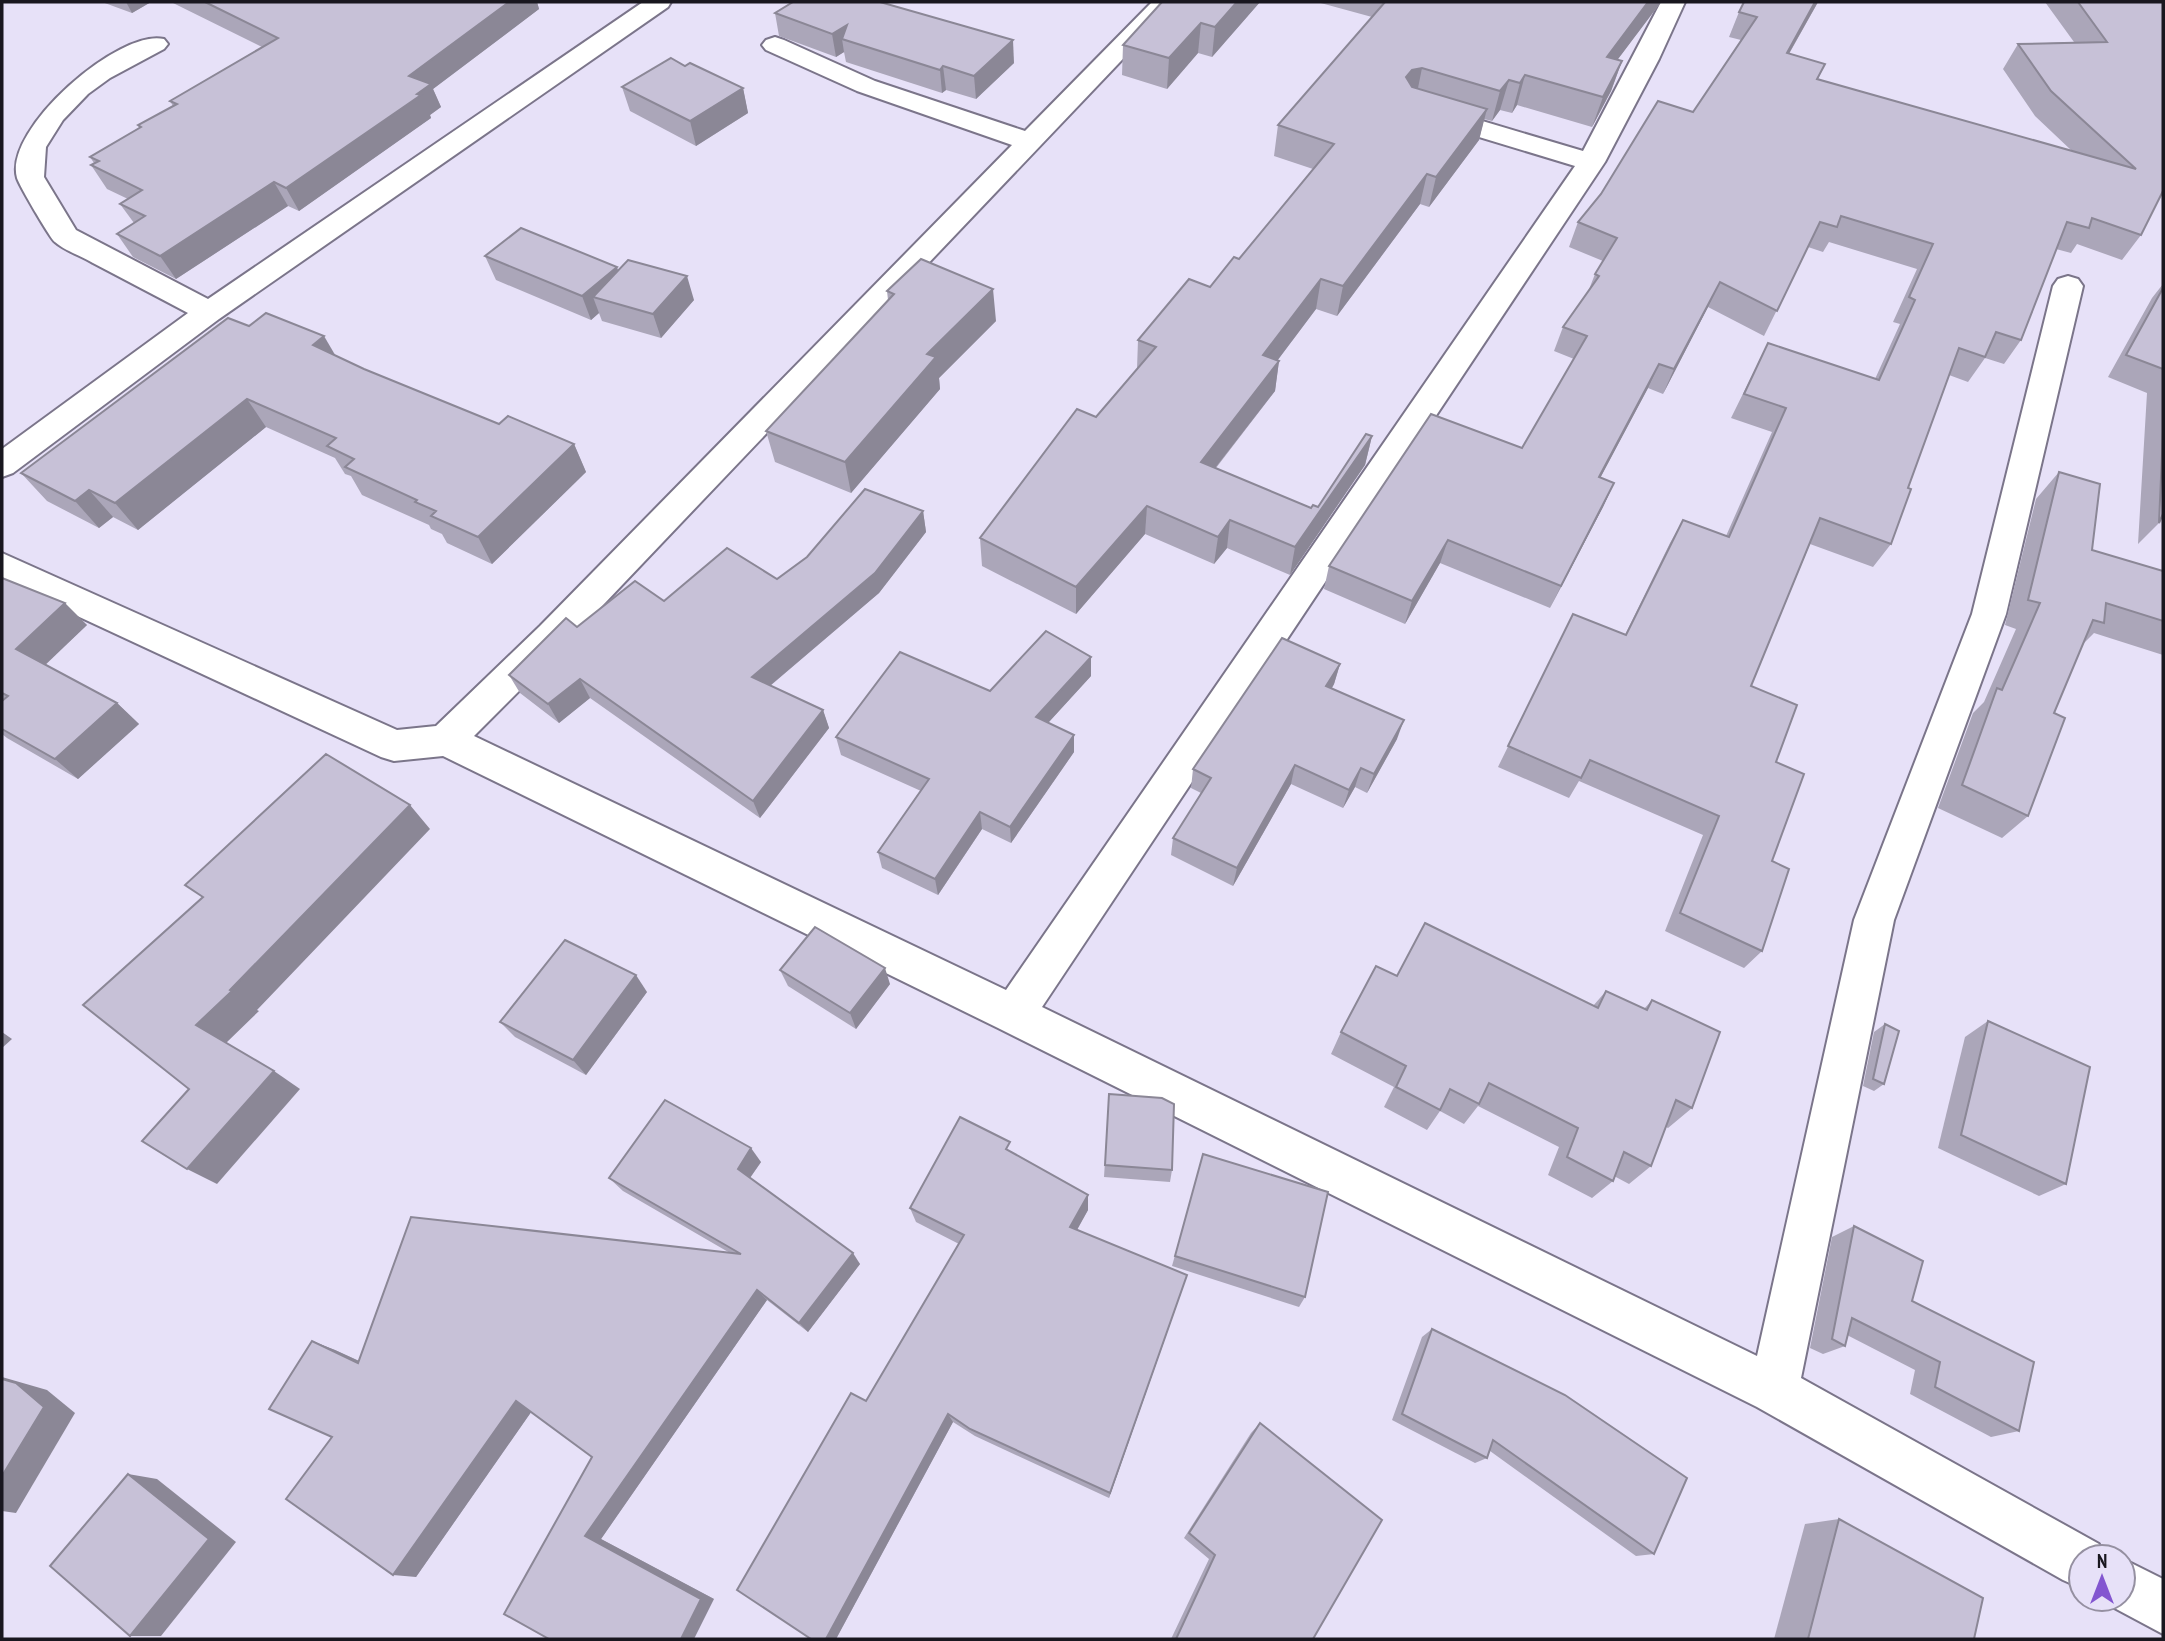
<svg xmlns="http://www.w3.org/2000/svg" width="2165" height="1641" viewBox="0 0 2165 1641" font-family="'PT Sans Narrow',sans-serif">
<style>
.lines{fill:none;stroke-linecap:round;stroke-linejoin:round}
.minor-casing{stroke:#7b758a;stroke-width:4}
.minor{fill:#fff;fill-rule:evenodd}
.wall{fill:#aba6b9}
.shaded-wall{fill:#8b8796}
.building{fill:#c7c1d7;stroke:#8b8796;stroke-width:2}
</style>
<rect width="100%" height="100%" fill="#e7e1f8"/>
<g class="lines">
<g class="minor-casing">
<g id="minor">
<path d="M643 2H671L668 7 219 319 13 473 2 477V449L188 313C156 296 124 279 93 263 82 256 65 251 55 242 50 238 19 185 17 178 3 129 120 28 164 39L168 44 164 49 110 78 88 94 63 120 46 147 44 177 76 230 208 299Z"/>
<polygon points="1152,2 1177,2 564,646 474,736 1006,990 1575,166 1423,120 1419,114 1423,108 1432,106 1583,151 1661,2 1685,2 1659,59 1605,162 1042,1007 1757,1356 1854,920 1972,614 2053,286 2058,279 2068,276 2078,279 2083,286 2006,614 1894,920 1801,1378 2099,1544 2105,1557 2081,1557 2081,1588 2063,1580 1757,1407 998,1028 443,756 394,761 381,757 2,581 2,553 397,730 436,726 540,626 1012,145 857,91 766,50 762,45 766,40 775,37 784,40 875,81 1025,131"/>
<polygon points="2123,1559 2163,1579 2163,1634 2105,1603 2103,1599 2123,1599"/>
</g>
</g>
<use href="#minor" class="minor"/>
</g>
<g class="wall">
<polygon points="102,2 151,2 132,13"/>
<polygon points="171,2 537,2 539,9 433,89 441,107 430,115 431,118 299,211 288,206 176,279 133,257 117,234 134,223 120,204 128,199 107,189 91,165 94,163 90,157 139,128 138,125 173,106 170,101 262,47"/>
<polygon points="1162,2 1260,2 1212,57 1198,53 1167,89 1122,75 1123,45"/>
<polygon points="1317,2 1661,2 1617,60 1622,61 1611,91 1592,127 1517,105 1512,113 1500,110 1492,121 1484,119 1479,140 1429,207 1420,204 1337,316 1316,309 1277,361 1279,361 1275,391 1216,468 1311,508 1318,507 1372,436 1365,465 1290,575 1227,548 1214,564 1145,534 1076,614 982,566 980,538 1096,417 1137,369 1138,340 1210,287 1239,259 1313,169 1274,156 1278,125 1372,17"/>
<polygon points="1744,2 1818,2 1789,54 1825,64 1818,79 2072,151 2035,116 2003,69 2018,44 2074,42 2045,2 2163,2 2141,235 2122,260 2077,244 2071,253 2056,249 2021,340 2004,364 1985,358 1968,382 1949,375 1908,488 1891,544 1873,567 1810,544 1751,686 1776,762 1772,861 1762,951 1744,968 1665,931 1703,835 1579,781 1569,798 1498,767 1573,614 1625,635 1670,543 1683,520 1726,536 1772,432 1731,418 1768,343 1875,379 1900,324 1893,322 1917,269 1829,242 1823,252 1808,247 1764,336 1708,307 1663,394 1648,388 1600,478 1614,483 1603,507 1550,608 1440,563 1405,624 1324,589 1329,566 1522,448 1574,359 1554,351 1563,327 1588,292 1595,274 1603,261 1569,247 1578,222 1693,112 1741,40 1729,37 1739,12"/>
<polygon points="775,13 1014,63 976,99 946,90 942,93 846,62 844,52 836,57 779,36"/>
<polygon points="685,66 743,88 748,113 696,146 630,111 622,87"/>
<polygon points="485,256 618,270 694,300 661,338 602,321 599,313 591,320 496,280"/>
<polygon points="2163,284 2163,514 2159,523 2138,544 2147,393 2108,377 2152,298"/>
<polygon points="887,291 996,321 939,378 940,389 851,493 775,462 766,431 888,300"/>
<polygon points="249,326 335,356 364,369 499,424 574,444 586,472 492,564 447,543 442,534 431,529 429,525 362,495 351,476 345,474 335,458 266,427 138,530 113,517 99,528 47,501 21,473"/>
<polygon points="2059,472 2092,550 2163,571 2163,655 2094,633 2083,644 2054,713 2028,816 2002,838 1938,808 1973,713 1984,702 2016,629 2005,625 2036,499"/>
<polygon points="923,511 926,532 879,593 770,686 823,710 829,728 760,818 590,698 559,723 520,693 509,675 577,627 664,601 777,579"/>
<polygon points="2,578 87,625 45,664 117,703 139,724 78,779 7,738 2,734"/>
<polygon points="1340,664 1334,684 1332,688 1397,739 1367,793 1355,787 1343,808 1291,784 1233,886 1171,855 1173,838 1201,793 1191,788 1193,769"/>
<polygon points="1091,676 1048,723 1074,735 1074,752 1011,843 982,829 938,895 882,868 878,852 921,791 841,755 836,737 990,691"/>
<polygon points="780,970 890,984 856,1029 788,986"/>
<polygon points="1397,976 1593,1006 1606,991 1644,1009 1652,1000 1692,1108 1668,1128 1666,1127 1651,1166 1629,1184 1614,1176 1613,1181 1592,1198 1548,1175 1559,1147 1478,1106 1464,1124 1440,1111 1427,1130 1384,1107 1394,1087 1331,1054 1341,1032"/>
<polygon points="647,992 586,1075 515,1037 500,1022"/>
<polygon points="1988,1021 2066,1184 2039,1196 1938,1148 1965,1037"/>
<polygon points="1885,1024 1884,1084 1874,1091 1863,1086 1874,1032"/>
<polygon points="1109,1094 1172,1170 1170,1182 1104,1177"/>
<polygon points="1011,1151 1088,1210 1077,1229 1183,1287 1109,1498 975,1436 953,1422 836,1639 811,1639 866,1401 959,1244 916,1222 910,1208"/>
<polygon points="1203,1154 1305,1297 1299,1307 1172,1266"/>
<polygon points="761,1162 750,1178 860,1264 808,1332 767,1300 601,1539 714,1599 549,1639 592,1457 531,1412 416,1577 332,1437 312,1341 335,1350 359,1361 730,1253 623,1191 609,1178"/>
<polygon points="1854,1226 1912,1301 2019,1431 1991,1437 1910,1394 1915,1370 1847,1335 1845,1346 1823,1354 1810,1348 1832,1237"/>
<polygon points="1432,1329 1654,1554 1636,1556 1490,1451 1487,1458 1475,1463 1392,1420 1422,1337"/>
<polygon points="1260,1423 1313,1639 1171,1639 1209,1559 1184,1538 1251,1433"/>
<polygon points="1839,1519 1974,1639 1774,1639 1805,1524"/>
</g>
<g class="shaded-wall">
<polygon points="126,2 151,2 132,13"/>
<polygon points="509,2 537,2 539,9 433,89 441,107 430,115 431,118 299,211 286,188 409,76"/>
<polygon points="1237,2 1260,2 1212,57 1215,27"/>
<polygon points="1648,2 1661,2 1597,87 1607,57"/>
<polygon points="1815,2 1818,2 1775,78 1787,53"/>
<polygon points="1201,23 1198,53 1167,89 1169,58"/>
<polygon points="847,25 842,39 844,52 836,57 832,34"/>
<polygon points="1013,40 1014,63 976,99 974,76"/>
<polygon points="1622,61 1611,91 1592,127 1603,97"/>
<polygon points="943,66 946,90 942,93 940,70"/>
<polygon points="1422,68 1416,98 1406,77 1412,70"/>
<polygon points="1525,75 1517,105 1512,113 1520,83"/>
<polygon points="1509,80 1500,110 1492,121 1500,91"/>
<polygon points="743,88 748,113 696,146 690,121"/>
<polygon points="1487,109 1479,140 1429,207 1436,177"/>
<polygon points="1427,174 1420,204 1337,316 1343,286"/>
<polygon points="274,182 288,206 176,279 160,256"/>
<polygon points="617,267 625,291 593,297 599,313 591,320 582,296"/>
<polygon points="687,276 694,300 661,338 653,314"/>
<polygon points="1321,279 1316,309 1259,385 1263,355"/>
<polygon points="1720,282 1708,307 1663,394 1674,369"/>
<polygon points="993,289 996,321 939,378 940,389 851,493 845,462 927,354"/>
<polygon points="324,336 341,365 313,345"/>
<polygon points="1279,361 1275,391 1198,490 1201,462"/>
<polygon points="1659,364 1648,388 1588,501 1599,477"/>
<polygon points="247,399 266,427 138,530 115,503"/>
<polygon points="1372,436 1365,465 1290,575 1295,547"/>
<polygon points="574,444 586,472 492,564 478,537"/>
<polygon points="1614,483 1603,507 1550,608 1561,586"/>
<polygon points="89,490 113,517 99,528 75,501"/>
<polygon points="1147,506 1145,534 1076,614 1076,587"/>
<polygon points="923,511 926,532 879,593 758,696 752,677"/>
<polygon points="1230,520 1227,548 1214,564 1218,537"/>
<polygon points="1448,540 1440,563 1405,624 1412,601"/>
<polygon points="65,603 87,625 40,670 16,649"/>
<polygon points="1091,657 1091,676 1037,735 1036,717"/>
<polygon points="1340,664 1334,684 1321,706 1326,686"/>
<polygon points="580,679 590,698 559,723 548,704"/>
<polygon points="117,703 139,724 78,779 55,759"/>
<polygon points="823,710 829,728 760,818 753,801"/>
<polygon points="1404,720 1397,739 1367,793 1374,774"/>
<polygon points="1074,735 1074,752 1011,843 1010,827"/>
<polygon points="1295,765 1291,784 1233,886 1237,868"/>
<polygon points="1361,768 1355,787 1343,808 1349,790"/>
<polygon points="410,805 430,829 257,1010 259,1011 225,1044 196,1025"/>
<polygon points="980,812 982,829 938,895 935,879"/>
<polygon points="885,968 890,984 856,1029 850,1013"/>
<polygon points="636,975 647,992 586,1075 573,1060"/>
<polygon points="2,1032 12,1039 2,1048"/>
<polygon points="274,1071 300,1089 217,1184 187,1169"/>
<polygon points="751,1148 761,1162 747,1182 738,1169"/>
<polygon points="1088,1195 1088,1210 1071,1241 1070,1227"/>
<polygon points="853,1253 860,1264 808,1332 799,1323"/>
<polygon points="1187,1275 1183,1287 1109,1498 1110,1493"/>
<polygon points="757,1290 767,1300 601,1539 714,1599 694,1639 681,1639 585,1536"/>
<polygon points="312,1341 335,1350 381,1371 358,1363"/>
<polygon points="2,1377 47,1390 75,1413 16,1513 2,1511"/>
<polygon points="516,1401 534,1408 416,1577 393,1575"/>
<polygon points="948,1414 953,1422 836,1639 826,1639"/>
<polygon points="128,1474 157,1479 236,1542 161,1636 130,1636"/>
</g>
<g class="building">
<polygon points="205,2 509,2 409,76 431,84 417,94 421,95 286,188 274,182 160,256 117,234 145,216 120,204 142,190 91,165 99,161 90,157 141,127 138,125 177,104 170,101 278,38"/>
<polygon points="793,2 880,2 1013,40 974,76 943,66 940,70 842,39 847,25 832,34 775,13"/>
<polygon points="1162,2 1237,2 1215,27 1201,23 1169,58 1123,45"/>
<polygon points="1385,2 1648,2 1607,57 1622,61 1603,97 1525,75 1520,83 1509,80 1500,91 1422,68 1412,70 1406,77 1412,87 1487,109 1436,177 1427,174 1343,286 1321,279 1263,355 1279,361 1201,462 1311,508 1313,505 1318,507 1366,434 1372,436 1295,547 1230,520 1218,537 1147,506 1076,587 980,538 1077,409 1096,417 1156,347 1138,340 1189,279 1210,287 1234,257 1239,259 1334,144 1278,125"/>
<polygon points="1744,2 1815,2 1787,53 1825,64 1817,79 2136,169 2051,91 2018,44 2107,42 2078,2 2163,2 2163,191 2141,235 2092,218 2089,228 2067,222 2021,340 1996,332 1985,357 1959,348 1908,488 1911,489 1891,544 1820,518 1751,686 1797,705 1776,762 1804,774 1772,861 1789,869 1762,951 1680,913 1719,816 1590,760 1581,778 1508,746 1573,614 1626,635 1683,520 1729,537 1786,408 1744,394 1768,343 1879,380 1915,300 1909,297 1933,244 1841,216 1837,227 1820,222 1777,311 1720,282 1674,369 1659,364 1599,477 1614,483 1561,586 1448,540 1412,601 1329,566 1431,414 1522,448 1587,336 1563,327 1599,276 1595,274 1617,238 1578,222 1601,194 1658,101 1693,112 1757,17 1739,12"/>
<polygon points="671,58 685,66 690,63 743,88 690,121 622,87"/>
<polygon points="521,228 617,267 582,296 485,256"/>
<polygon points="921,259 993,289 927,354 936,357 845,462 766,431 894,294 887,291"/>
<polygon points="628,260 687,276 653,314 593,297"/>
<polygon points="2163,288 2163,369 2126,355"/>
<polygon points="266,313 324,336 313,345 364,369 499,424 508,416 574,444 478,537 431,516 436,511 415,502 417,500 345,467 354,459 327,446 336,438 247,399 115,503 89,490 75,501 21,473 228,318 249,326"/>
<polygon points="2163,432 2163,514 2159,523"/>
<polygon points="2059,472 2100,484 2092,550 2163,571 2163,621 2106,603 2104,623 2093,620 2054,713 2065,718 2028,816 1962,785 1997,688 2002,690 2040,603 2028,600"/>
<polygon points="865,489 923,511 875,573 752,677 823,710 753,801 580,679 548,704 509,675 566,618 577,627 635,581 664,601 727,548 777,579 807,557"/>
<polygon points="2,578 65,603 16,649 117,703 55,759 2,729 2,701 8,696 2,693"/>
<polygon points="1046,631 1091,657 1036,717 1074,735 1010,827 980,812 935,879 878,852 929,779 836,737 900,652 990,691"/>
<polygon points="1282,638 1340,664 1326,686 1404,720 1374,774 1361,768 1349,790 1295,765 1237,868 1173,838 1211,778 1193,769"/>
<polygon points="326,754 410,805 230,990 232,991 196,1025 274,1071 187,1169 142,1141 189,1089 83,1005 203,897 185,885"/>
<polygon points="1425,923 1598,1008 1606,991 1647,1010 1652,1000 1720,1032 1692,1108 1676,1100 1651,1166 1624,1152 1613,1181 1567,1157 1578,1128 1489,1083 1479,1104 1450,1089 1440,1110 1396,1087 1406,1066 1341,1032 1376,966 1397,976"/>
<polygon points="815,927 885,968 850,1013 780,970"/>
<polygon points="565,940 636,975 573,1060 500,1022"/>
<polygon points="1988,1021 2090,1067 2066,1184 1961,1135"/>
<polygon points="1885,1024 1899,1031 1884,1084 1873,1079"/>
<polygon points="1109,1094 1162,1098 1174,1104 1172,1170 1105,1165"/>
<polygon points="665,1100 751,1148 738,1169 853,1253 799,1323 757,1290 585,1536 701,1599 681,1639 549,1639 504,1614 592,1457 516,1401 393,1575 286,1499 332,1437 269,1409 312,1341 358,1363 411,1217 741,1254 609,1178"/>
<polygon points="960,1117 1010,1142 1006,1149 1088,1195 1070,1227 1187,1275 1110,1493 970,1429 948,1414 826,1639 811,1639 737,1590 851,1393 866,1401 964,1235 910,1208"/>
<polygon points="1203,1154 1328,1192 1305,1297 1175,1256"/>
<polygon points="1854,1226 1923,1261 1912,1301 2034,1362 2019,1431 1935,1387 1940,1362 1852,1318 1845,1346 1832,1339"/>
<polygon points="1432,1329 1565,1395 1687,1478 1654,1554 1493,1440 1487,1458 1402,1414"/>
<polygon points="2,1379 16,1383 44,1407 2,1476"/>
<polygon points="1260,1423 1382,1520 1313,1639 1176,1639 1215,1555 1189,1533"/>
<polygon points="128,1474 209,1539 130,1636 50,1566"/>
<polygon points="1839,1519 1983,1598 1974,1639 1808,1639"/>
</g>
<rect width="2165" height="1641" fill="none" stroke="#19171f" stroke-width="7"/>
<g transform="translate(2102 1578)"><circle r="33" fill="#e7e1f8" stroke="#9590a1" stroke-width="2"/>
<path d="M0-5L12 26L0 18L-12 26Z" fill="#8356d0"/>
<text y="-10" font-size="19" font-weight="bold" text-anchor="middle" fill="#19171f">N</text>
</g>
</svg>
